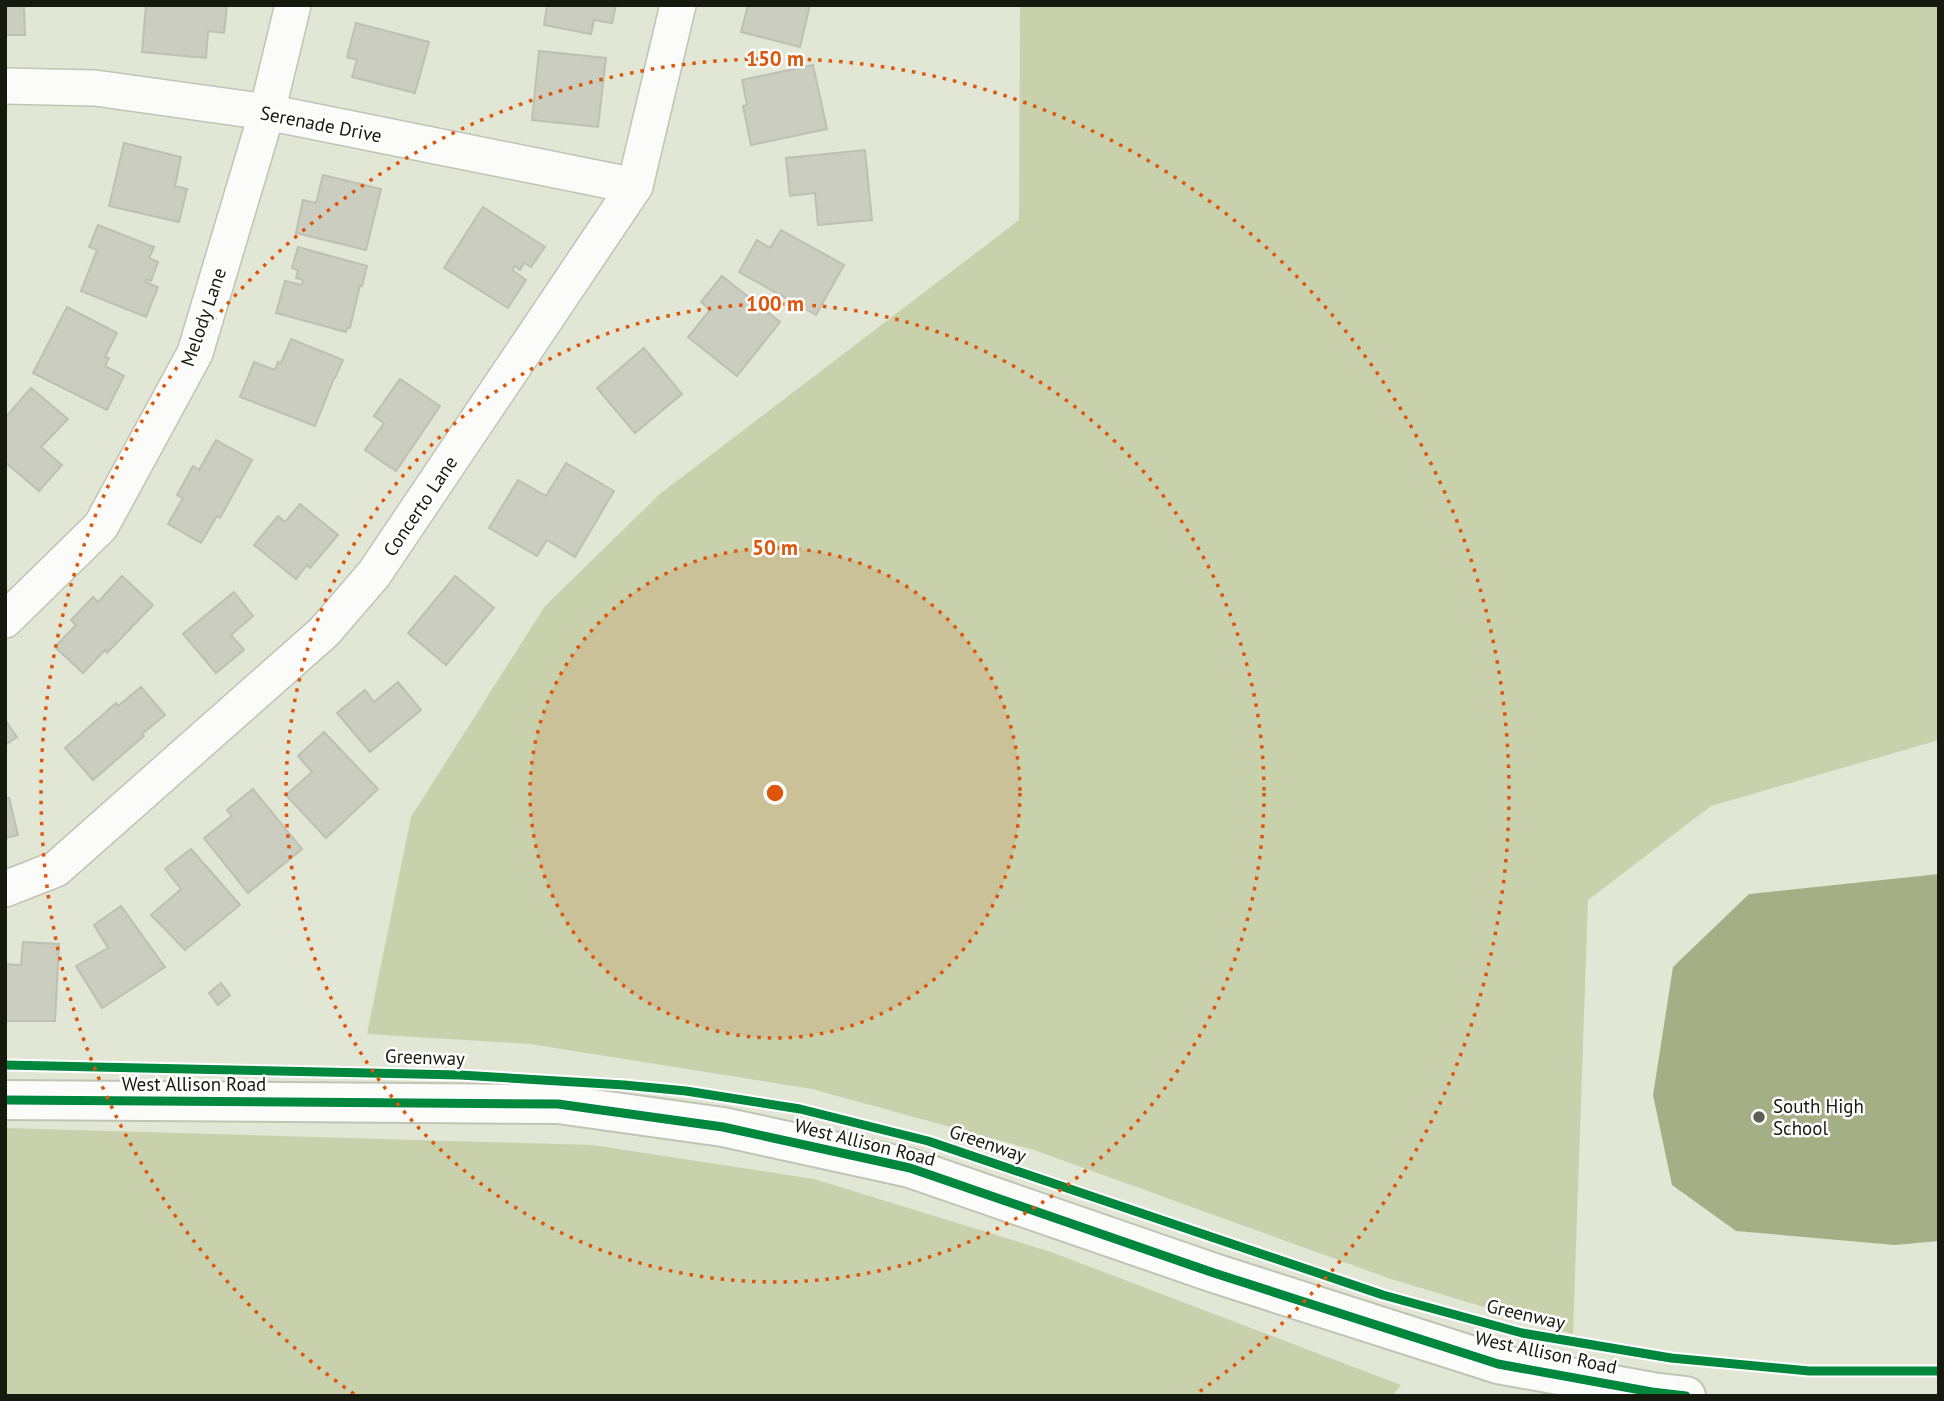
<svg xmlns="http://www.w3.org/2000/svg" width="1944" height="1401" viewBox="0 0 1944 1401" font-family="'PT Sans',sans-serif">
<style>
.green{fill:#c8d1ac}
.water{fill:#a5af86}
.building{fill:#cacdbf;stroke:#bdc0b2;stroke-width:2}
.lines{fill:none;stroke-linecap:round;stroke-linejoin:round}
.street-casing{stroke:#c0c4b5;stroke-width:38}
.secondary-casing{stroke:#c0c4b5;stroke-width:42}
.street{stroke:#fbfbf9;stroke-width:35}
.secondary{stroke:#fbfbf9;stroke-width:38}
.cycleway-casing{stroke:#fff;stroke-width:13}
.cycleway{stroke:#00873e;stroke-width:9}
.ring{fill:none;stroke:#de560c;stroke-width:3.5;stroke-dasharray:3.5 7}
.poi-dot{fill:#5d6153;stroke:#fff;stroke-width:2.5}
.labels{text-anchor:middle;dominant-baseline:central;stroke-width:5;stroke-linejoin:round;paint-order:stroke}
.street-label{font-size:19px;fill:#16190d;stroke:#fff}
.poi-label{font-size:19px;fill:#16190d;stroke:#fff;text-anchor:start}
.centre{fill:#de560c;stroke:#fff;stroke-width:3.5}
.ring-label{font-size:21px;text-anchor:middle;font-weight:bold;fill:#de560c;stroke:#fff;stroke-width:5;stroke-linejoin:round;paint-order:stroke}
</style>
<rect width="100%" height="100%" fill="#e2e6d4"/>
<g class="green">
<polygon points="1020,5 1939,5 1939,740 1711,806 1588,900 1573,1334 1388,1278 1034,1150 812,1089 530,1044 367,1034 411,817 545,606 661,493 1019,220"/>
<polygon points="5,1128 592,1145 814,1179 1051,1252 1401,1385 1392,1396 5,1396"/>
</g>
<polygon class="water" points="1939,874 1939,1241 1895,1245 1736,1231 1672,1185 1653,1095 1673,967 1749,894"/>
<g class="building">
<polygon points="5,5 24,5 25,35 5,35"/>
<polygon points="146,5 227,5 224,33 208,31 206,58 142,52"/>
<polygon points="547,5 616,5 612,23 594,20 591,34 544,25"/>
<polygon points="748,5 810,5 800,47 741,32"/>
<polygon points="356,23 429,42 415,93 352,77 357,60 347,57"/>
<polygon points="539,51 606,58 598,127 532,120"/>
<polygon points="813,65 827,129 751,145 743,106 747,105 742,80"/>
<polygon points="124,143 181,157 175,186 187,189 179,222 109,206"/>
<polygon points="865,150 872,220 818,225 815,193 790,196 786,158"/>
<polygon points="323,175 381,189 366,250 296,233 303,200 316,203"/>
<polygon points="483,207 545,247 531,267 524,263 520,270 515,266 512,270 526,280 508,308 444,268"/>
<polygon points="98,225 154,247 149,258 158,262 151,281 146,279 145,282 158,287 146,317 81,291 97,250 89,247"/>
<polygon points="781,230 844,265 816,315 739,272 757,240 770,248"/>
<polygon points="298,247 367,266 362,286 360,285 350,328 347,328 346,332 276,313 285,281 302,285 303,280 296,278 298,270 292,268"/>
<polygon points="722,276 780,322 737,376 688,337 710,310 701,302"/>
<polygon points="67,307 117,333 105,357 109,358 105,366 124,376 107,410 33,373"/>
<polygon points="291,339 343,360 335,378 334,378 315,426 240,397 254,362 275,370 278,362 281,363"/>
<polygon points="644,348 682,394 635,433 597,388"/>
<polygon points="400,379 440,406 396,471 365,450 384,423 374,416"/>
<polygon points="31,388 68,419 41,447 62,465 39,491 5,462 5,418"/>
<polygon points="216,440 252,460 220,518 217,516 201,543 168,524 183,498 177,495 193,466 199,470"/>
<polygon points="566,463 614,491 575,557 547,540 537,556 489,528 518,480 546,496"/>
<polygon points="300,504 338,535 310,568 307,565 296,579 254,545 278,516 285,522"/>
<polygon points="122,576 153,605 107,653 105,650 83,673 55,647 76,625 71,620 93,597 98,602"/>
<polygon points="455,576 494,608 446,665 408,633"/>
<polygon points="234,592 253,616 231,635 244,650 216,673 183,634"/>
<polygon points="398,682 421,710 370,752 337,713 365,690 374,702"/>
<polygon points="141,687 165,715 142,734 144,736 93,780 65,748 116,703 118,706"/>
<polygon points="5,720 17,737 5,745"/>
<polygon points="324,732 378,789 326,838 286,795 312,772 298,756"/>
<polygon points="253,789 302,849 248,893 204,838 232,816 227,810"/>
<polygon points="9,798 18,835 5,838 5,799"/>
<polygon points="191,849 240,905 185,950 151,915 181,889 165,869"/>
<polygon points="121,906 165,967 102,1008 76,966 108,948 94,925"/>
<polygon points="23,942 59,944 55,1021 5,1021 5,964 21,965"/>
<polygon points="221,983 230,995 218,1005 209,993"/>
</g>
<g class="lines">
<g class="street-casing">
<g id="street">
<polyline points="5,86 95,88 267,112 635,186"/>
<polyline points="5,620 101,526 195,353 267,112 293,5"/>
<polyline points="5,889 56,869 324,632 374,574 635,186 678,5"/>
</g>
</g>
<g class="secondary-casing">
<polyline id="secondary" points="5,1100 558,1104 723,1127 910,1168 1214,1273 1498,1364 1652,1392 1686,1396"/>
</g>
<use href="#street" class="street"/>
<use href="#secondary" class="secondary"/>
<g class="cycleway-casing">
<g id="cycleway">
<polyline points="5,1065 460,1075 624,1085 686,1091 800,1109 928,1141 1383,1295 1522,1333 1671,1358 1809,1371 1939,1371"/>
<polyline points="5,1100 558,1104 723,1127 910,1168 1214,1273 1498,1364 1652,1392 1686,1396"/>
</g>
</g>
<use href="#cycleway" class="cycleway"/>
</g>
<circle cx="775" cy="793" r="245" fill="#de560c" fill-opacity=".12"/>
<g class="ring">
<circle cx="775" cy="793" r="245"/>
<circle cx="775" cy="793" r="489"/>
<path d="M354 1394A734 734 0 1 1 1196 1394"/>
</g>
<circle class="poi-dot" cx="1759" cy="1117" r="7"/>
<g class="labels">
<g class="street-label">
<text transform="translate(321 124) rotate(11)">Serenade Drive</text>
<text transform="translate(203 317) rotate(-71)">Melody Lane</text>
<text transform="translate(420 506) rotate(-56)">Concerto Lane</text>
<text transform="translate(425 1057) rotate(2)">Greenway</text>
<text x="194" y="1084">West Allison Road</text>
<text transform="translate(865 1142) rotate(14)">West Allison Road</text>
<text transform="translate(988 1143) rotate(19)">Greenway</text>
<text transform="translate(1526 1314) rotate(13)">Greenway</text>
<text transform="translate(1546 1352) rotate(12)">West Allison Road</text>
</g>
<g class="poi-label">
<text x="1773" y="1106">South High<tspan x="1773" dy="22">School</tspan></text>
</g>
</g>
<circle cx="775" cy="793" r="10" class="centre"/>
<g class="ring-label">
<text x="775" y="66">150 m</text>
<text x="775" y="311">100 m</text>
<text x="775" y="555">50 m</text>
</g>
<rect width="1944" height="1401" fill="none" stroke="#16190d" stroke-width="14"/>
</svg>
